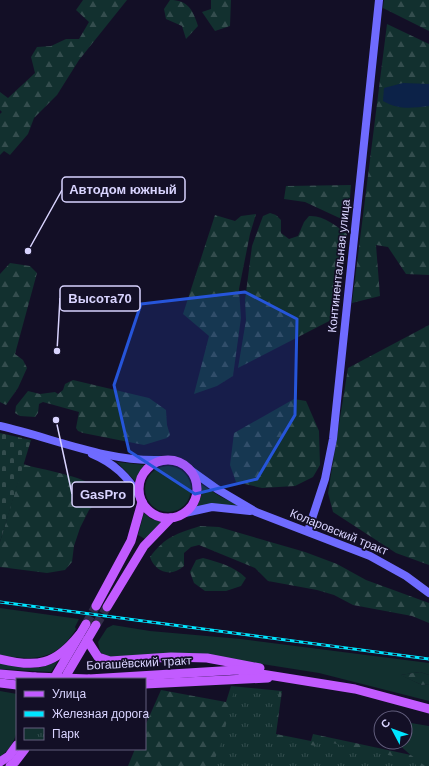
<svg xmlns="http://www.w3.org/2000/svg" width="429" height="766" viewBox="0 0 429 766" font-family="Helvetica,sans-serif">
<style>
.green{fill:#12302f}
.forest{fill:url(#forest-firs)}
.cemetery{fill:url(#cemetery-stones)}
.park{fill:url(#park-tufts)}
.water{fill:#0c2248}
.lines{fill:none;stroke-linecap:round;stroke-linejoin:round}
.primary-tunnel{stroke:#312d47;stroke-width:9;stroke-dasharray:9 4.5;stroke-linecap:butt}
.secondary{stroke:#6f6bff;stroke-width:8}
.primary{stroke:#c25bff;stroke-width:9}
.rail-casing{stroke:#00e5ff;stroke-width:3}
.rail{stroke:#130f26;stroke-width:1.5;stroke-dasharray:4.5;stroke-linecap:butt}
.primary-bridge{stroke:#c25bff;stroke-width:9}
.marked{fill:#2655da;fill-opacity:0.2;stroke:#2655da;stroke-width:3;stroke-linejoin:round}
.labels{text-anchor:middle;dominant-baseline:central;stroke-width:3.5;stroke-linejoin:round;paint-order:stroke}
.street-label{font-size:12px;fill:#d9d4ff;stroke:#130f26}
.leader{fill:none;stroke:#d9d4ff;stroke-width:1.5}
.callout-dot{fill:#d9d4ff;stroke:#130f26;stroke-width:1.5}
.callout{fill:#130f26;stroke:#d9d4ff;stroke-width:1.5}
.callout-label{font-size:13px;text-anchor:middle;font-weight:bold;fill:#d9d4ff}
</style>
<defs>
<pattern id="forest-firs" width="22" height="20" patternUnits="userSpaceOnUse"><rect width="22" height="20" fill="#12302f"/><path d="M5 1l3.5 6h-7zM16 11l3.5 6h-7z" fill="#344d4e"/></pattern>
<pattern id="cemetery-stones" width="16" height="16" patternUnits="userSpaceOnUse"><rect width="16" height="16" fill="#12302f"/><path d="M2 7V4a2 2 0 0 1 4 0v3zM10 15v-3a2 2 0 0 1 4 0v3z" fill="#344d4e"/></pattern>
<pattern id="park-tufts" width="24" height="20" patternUnits="userSpaceOnUse"><rect width="24" height="20" fill="#12302f"/><path d="M3 7l-1-3M5 7V3M7 7l1-3M15 17l-1-3M17 17v-4M19 17l1-3" fill="none" stroke="#344d4e"/></pattern>
</defs>
<rect width="100%" height="100%" fill="#130f26"/>
<g class="green">
<polygon points="117,462 145,465 135,481"/>
<circle cx="168" cy="489" r="23"/>
<polygon points="201,484 221,497 246,509 196,507 201,496"/>
<polygon points="144,513 151,519 162,522 145,539 138,535"/>
<path d="M0 608 79 619 75 627 76 629C56 661 34 661 0 655Z"/>
<polygon points="113,625 150,631 241,639 429,663 429,675 420,672 401,675 422,685 429,684 429,701 319,673 192,653 108,657 100,652 98,642 107,628"/>
<path d="M58 661 51 672 0 669V663C23 668 36 672 58 661Z"/>
<path d="M0 691 17 694C17 721 23 739 0 757Z"/>
<polygon points="405,722 429,726 429,766 423,766 397,743 405,742"/>
</g>
<g class="forest">
<polygon points="83,0 127,0 79,60 57,95 34,118 28,134 10,155 4,151 0,155 0,114 2,112 0,110 0,92 8,98 35,73 31,57 37,47 51,46 66,39 79,39 89,22 76,10"/>
<path d="M170 0C188 0 193 10 198 26L186 39 182 26 166 19 164 9Z"/>
<polygon points="211,0 231,0 230,26 215,31 202,12 211,9"/>
<polygon points="384,0 429,0 429,31 383,8"/>
<polygon points="387,24 429,44 429,275 406,274 388,247 376,245 380,296 352,303"/>
<polygon points="351,185 348,222 305,202 284,199 286,186"/>
<path d="M270 213 276 215 281 220V233L289 239 298 236 304 222 309 216C324 215 336 226 347 234L337 317 238 368 246 320 245 300 252 246 263 216Z"/>
<polygon points="256,214 250,234 239,289 241,318 233,376 217,386 194,394 209,336 183,314 215,215 235,221 241,216"/>
<polygon points="10,263 30,266 37,273 15,354 23,360 27,368 18,388 6,405 0,402 0,274"/>
<polygon points="429,325 429,565 396,553 333,512 328,493 348,368"/>
<polygon points="73,380 149,398 166,410 167,425 170,435 167,438 144,445 83,433 78,431 76,428 79,412 43,402 39,404 38,413 35,417 20,416 15,413 16,406 28,391 40,394 55,392 58,394 63,390 65,384"/>
<polygon points="294,399 306,401 319,431 320,465 313,477 295,486 262,488 236,482 230,465 234,433"/>
<path d="M23 464C35 468 79 476 86 482 93 487 97 494 97 503L89 510 80 528 74 546 72 562 65 570 47 573 0 567V542Z"/>
<path d="M200 526 219 527 305 552 337 564 366 580 429 603V623L412 616 353 605 334 595 317 590 268 581 255 568 199 545 191 547 184 553V566C171 578 155 572 150 557 166 536 176 534 200 526Z"/>
<path d="M203 558C218 562 234 566 246 578L241 586 226 591H205L194 583 190 572 196 560Z"/>
<polygon points="420,672 429,675 429,684 422,685 400,675"/>
<polygon points="231,686 282,691 276,734 311,741 313,734 411,755 425,766 128,766 135,749 145,749 145,726 161,690 226,702"/>
</g>
<polygon class="cemetery" points="0,433 31,440 0,542"/>
<polygon class="park" points="235,687 279,693 269,737 316,746 318,740 407,759 418,766 212,766 222,741"/>
<path class="water" d="M403 83 429 84V106C411 108 399 110 383 101L384 88Z"/>
<g class="lines">
<g class="primary-tunnel">
<polyline points="86,624 96,606"/>
<polyline points="96,625 107,607"/>
</g>
<g class="secondary">
<path d="M0 426C53 438 106 462 161 460"/>
<path d="M92 454C114 463 128 477 140 497"/>
<polyline points="189,469 217,489 256,512 370,556 406,576 429,593"/>
<polyline points="185,513 212,507 250,511"/>
<polyline points="308,531 325,479 333,439 379,0"/>
</g>
<g class="primary">
<circle cx="168" cy="489" r="29"/>
<polyline points="96,606 131,541 142,502"/>
<polyline points="107,607 144,546 171,518"/>
<polyline points="87,640 98,657 110,661 171,657 207,658 260,668"/>
<path d="M0 659C37 668 55 665 79 635"/>
<polyline points="0,674 35,677"/>
<polyline points="67,674 96,625"/>
<polyline points="56,675 86,624"/>
<polyline points="89,679 237,670 355,689 429,709"/>
<polyline points="0,683 17,685"/>
<polyline points="145,684 268,678"/>
<polyline points="0,762 9,756 17,745"/>
<polyline points="10,766 15,762 25,749"/>
</g>
<g class="rail-casing">
<polyline id="rail" points="0,602 429,659"/>
</g>
<use href="#rail" class="rail"/>
<polyline class="primary-bridge" points="35,677 89,679"/>
</g>
<path class="marked" d="M245 292 297 319 295 415 257 479 195 494 129 451 114 385 141 304Z"/>
<g class="labels">
<g class="street-label">
<text transform="translate(339 266) rotate(-84)">Континентальная улица</text>
<text transform="translate(339 532) rotate(22)">Коларовский тракт</text>
<text transform="translate(139 663) rotate(-3)">Богашёвский тракт</text>
</g>
</g>
<path class="leader" d="M28 251L62 190M57 351L60 298M56 420L72 494"/>
<g class="callout-dot">
<circle cx="28" cy="251" r="4"/>
<circle cx="57" cy="351" r="4"/>
<circle cx="56" cy="420" r="4"/>
</g>
<g class="callout">
<rect x="62" y="177" width="123" height="25" rx="4"/>
<rect x="60" y="286" width="80" height="25" rx="4"/>
<rect x="72" y="482" width="62" height="25" rx="4"/>
</g>
<g class="callout-label">
<text x="123" y="194">Автодом южный</text>
<text x="100" y="303">Высота70</text>
<text x="103" y="499">GasPro</text>
</g>
<rect x="16" y="678" width="130" height="72" fill="#130f26" stroke="#625e7d"/>
<rect x="24" y="691" width="20" height="6" fill="#c25bff" stroke="#625e7d"/>
<text x="52" y="698" font-size="12" fill="#d9d4ff">Улица</text>
<rect x="24" y="711" width="20" height="6" fill="#00e5ff" stroke="#625e7d"/>
<text x="52" y="718" font-size="12" fill="#d9d4ff">Железная дорога</text>
<rect x="24" y="728" width="20" height="12" fill="url(#park-tufts)" stroke="#625e7d"/>
<text x="52" y="738" font-size="12" fill="#d9d4ff">Парк</text>
<g transform="translate(393 730) rotate(311)"><circle r="19" fill="#130f26" stroke="#625e7d"/>
<path d="M0-3L7 15L0 10L-7 15Z" fill="#00e5ff"/>
<text y="-6" font-size="11" font-weight="bold" text-anchor="middle" fill="#d9d4ff">С</text>
</g>
</svg>
